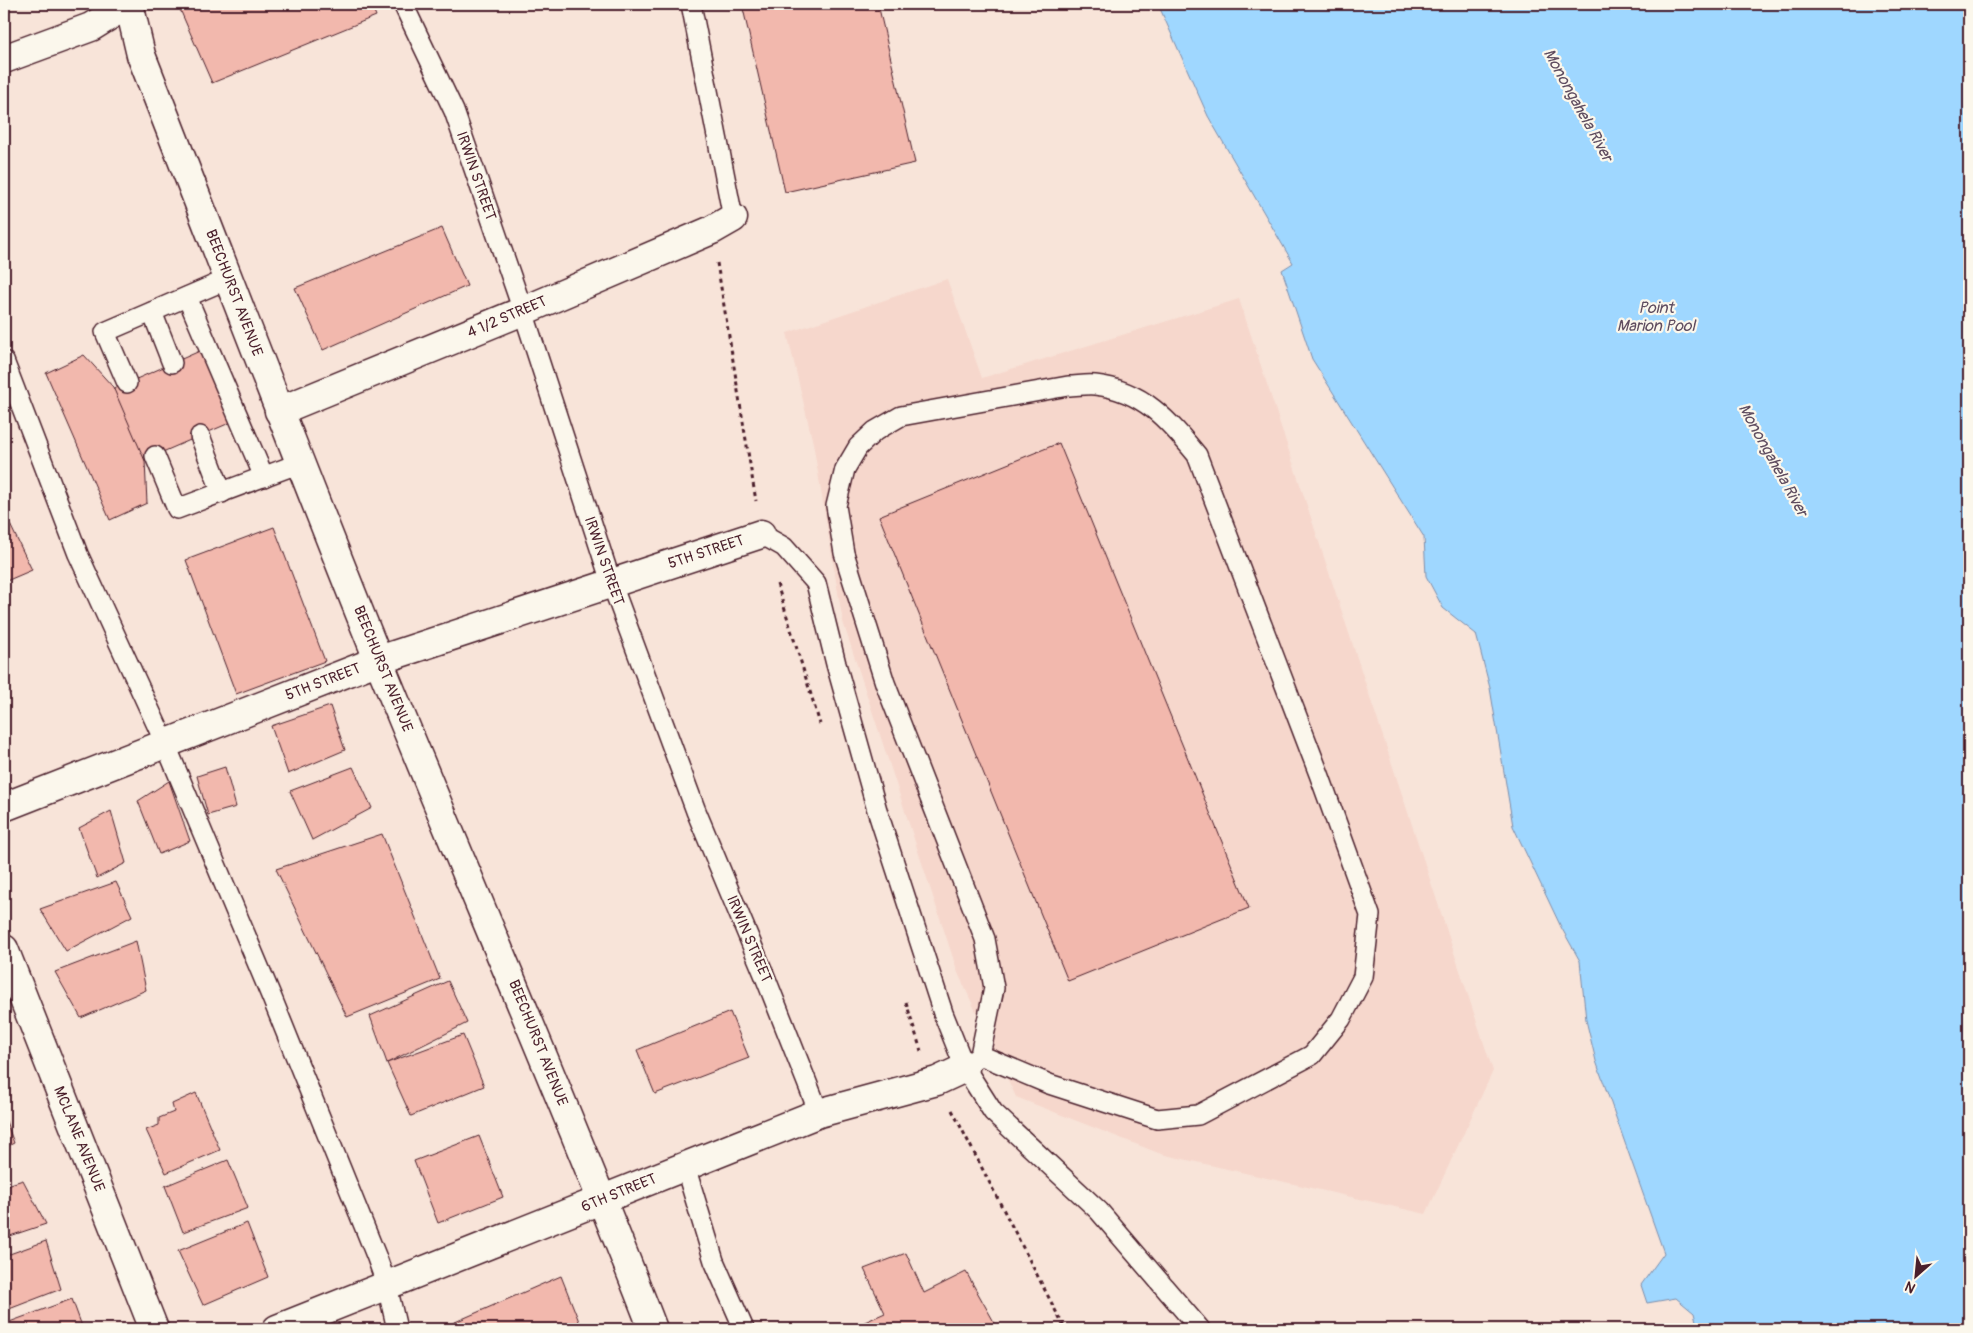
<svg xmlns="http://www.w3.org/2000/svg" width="1973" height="1333" viewBox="0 0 1973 1333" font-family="Pangolin,sans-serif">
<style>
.built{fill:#f6d7cc}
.water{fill:#9fd7ff;stroke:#7d8daa}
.building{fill:#f2b8ad;stroke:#4a1f2b}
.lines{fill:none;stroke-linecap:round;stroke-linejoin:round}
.service-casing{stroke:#4a1f2b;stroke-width:22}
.minor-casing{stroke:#4a1f2b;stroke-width:31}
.primary-casing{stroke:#4a1f2b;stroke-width:31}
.path{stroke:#4a1f2b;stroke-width:3;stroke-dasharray:4 4;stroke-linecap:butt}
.service{stroke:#fbf7ec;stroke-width:19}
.minor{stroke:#fbf7ec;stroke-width:28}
.primary{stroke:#fbf7ec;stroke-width:28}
.labels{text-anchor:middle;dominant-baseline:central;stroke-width:4.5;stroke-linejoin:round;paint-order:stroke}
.street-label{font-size:15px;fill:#4a1f2b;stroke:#fbf7ec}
.water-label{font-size:16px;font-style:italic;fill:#5f4d60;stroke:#fbf7ec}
</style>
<rect width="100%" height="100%" fill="#f8e4d9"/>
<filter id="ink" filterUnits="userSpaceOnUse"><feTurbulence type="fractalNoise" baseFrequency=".02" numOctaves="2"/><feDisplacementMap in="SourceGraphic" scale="10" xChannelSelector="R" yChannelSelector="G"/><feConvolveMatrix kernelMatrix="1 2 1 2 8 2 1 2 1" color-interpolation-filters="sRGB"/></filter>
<g filter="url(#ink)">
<polygon class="built" points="947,279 982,378 1239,299 1493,1071 1426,1214 1161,1154 1016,1097 958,973 843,622 813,443 787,333"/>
<polygon class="water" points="1158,4 1969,4 1969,1329 1698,1329 1694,1313 1676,1298 1647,1303 1641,1285 1664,1253 1596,1061 1586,1020 1580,961 1561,927 1513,826 1490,688 1476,634 1443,608 1426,576 1424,537 1312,359 1282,270 1293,263 1208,116"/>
<g class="building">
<polygon points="186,4 371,4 376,16 212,83 179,7"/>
<polygon points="742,4 878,4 915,163 785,192"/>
<polygon points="442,228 467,286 323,350 295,288"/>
<polygon points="202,350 234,421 135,464 107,392"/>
<polygon points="84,355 113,387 145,461 147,503 110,520 46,373"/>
<polygon points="1059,443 1249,908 1068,981 879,516"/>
<polygon points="4,512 32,570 4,582"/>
<polygon points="274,527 325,661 236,694 186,560"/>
<polygon points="330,706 345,750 288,774 271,726"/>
<polygon points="225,767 236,807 208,815 197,776"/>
<polygon points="353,767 372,808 312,840 290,791"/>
<polygon points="169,781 190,841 159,854 138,801"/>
<polygon points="111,811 126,863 97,878 79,828"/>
<polygon points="382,834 440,979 347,1017 276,869"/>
<polygon points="116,882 132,916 66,951 40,909"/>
<polygon points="136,941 146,990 81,1018 55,972"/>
<polygon points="448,981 467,1023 387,1063 370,1016"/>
<polygon points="730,1012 749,1058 655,1094 637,1050"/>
<polygon points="463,1035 484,1086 411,1116 387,1063"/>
<polygon points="196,1093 220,1150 166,1173 146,1130 159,1125 159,1118 174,1112 172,1104"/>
<polygon points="4,1116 14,1143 4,1148"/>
<polygon points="479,1136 503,1197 438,1223 414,1161"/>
<polygon points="228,1160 248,1208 183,1232 165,1186"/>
<polygon points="23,1180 46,1224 4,1238 4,1186"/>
<polygon points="247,1223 268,1277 203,1305 178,1251"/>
<polygon points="46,1241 61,1289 4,1311 4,1256"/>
<polygon points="906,1253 924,1293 966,1272 998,1329 849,1329 885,1313 864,1269"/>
<polygon points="561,1276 582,1329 439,1329"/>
<polygon points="72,1299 83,1329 4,1329 4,1324"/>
</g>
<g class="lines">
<g class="service-casing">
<g id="service">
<polyline points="403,4 454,111 523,311 611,582 696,811 764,974 819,1113"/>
<polyline points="691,4 733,218"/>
<polyline points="187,297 264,477"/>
<polyline points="152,312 172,363"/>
<polyline points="4,361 78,554 165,743 272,998 377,1258 387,1286 397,1329"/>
<polyline points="127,383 105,332 228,279"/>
<polyline points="200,436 222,493"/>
<polyline points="155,456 177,509 300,463"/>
<polyline points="761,534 784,547 816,583 836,664 877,810 943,1013 965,1068 993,1112 1099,1211 1200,1329"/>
<path d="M965 1068 980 1055 1049 1084 1157 1119 1198 1115 1312 1055 1341 1019 1363 977 1370 915 1319 774 1197 455C1169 421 1143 390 1095 385 1086 384 1077 386 1068 386L901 416 875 431 858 447 845 469 836 506 844 553 885 683 985 939 994 988 980 1055"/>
<polyline points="685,1166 714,1261 744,1329"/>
</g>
</g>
<g class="minor-casing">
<g id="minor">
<polyline points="4,59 91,27 128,4"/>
<polyline points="279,411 523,311 712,230 733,218"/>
<polyline points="4,807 379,660 761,534"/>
<polyline points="4,949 154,1329"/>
<polyline points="277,1329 819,1113 937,1081 965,1068"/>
</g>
</g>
<g class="primary-casing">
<path id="primary" d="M129 4 141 55C220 256 297 458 378 659 469 883 566 1104 653 1329"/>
</g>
<g class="path">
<polyline points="717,263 756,501"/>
<polyline points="777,584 820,724"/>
<polyline points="906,1002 921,1051"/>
<polyline points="952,1110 1065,1329"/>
</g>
<use href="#service" class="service"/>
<use href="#minor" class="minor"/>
<use href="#primary" class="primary"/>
</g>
</g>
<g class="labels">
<g class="street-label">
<text transform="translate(476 176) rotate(71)">IRWIN STREET</text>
<text transform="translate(234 293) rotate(69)">BEECHURST AVENUE</text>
<text transform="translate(507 317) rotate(-23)">4 1/2 STREET</text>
<text transform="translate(706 552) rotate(-18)">5TH STREET</text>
<text transform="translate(604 561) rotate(71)">IRWIN STREET</text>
<text transform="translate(383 669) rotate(68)">BEECHURST AVENUE</text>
<text transform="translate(323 682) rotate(-21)">5TH STREET</text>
<text transform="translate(749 939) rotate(67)">IRWIN STREET</text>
<text transform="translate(538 1043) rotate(68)">BEECHURST AVENUE</text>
<text transform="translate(79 1139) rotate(68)">MCLANE AVENUE</text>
<text transform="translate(619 1193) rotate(-22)">6TH STREET</text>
</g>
<g class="water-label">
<text transform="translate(1578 105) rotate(61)">Monongahela River</text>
<text x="1656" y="308">Point<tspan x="1656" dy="18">Marion Pool</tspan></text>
<text transform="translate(1773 460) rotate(61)">Monongahela River</text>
</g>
</g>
<rect width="1973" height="1333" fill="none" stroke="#fbf7ec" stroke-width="20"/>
<rect x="10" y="10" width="1953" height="1313" fill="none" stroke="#4a1f2b" stroke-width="2" filter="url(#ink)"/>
<g transform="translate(1916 1276) rotate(207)" stroke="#fbf7ec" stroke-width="4" paint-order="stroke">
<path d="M0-4L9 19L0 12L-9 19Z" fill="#4a1f2b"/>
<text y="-8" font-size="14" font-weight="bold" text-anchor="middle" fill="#4a1f2b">N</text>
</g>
</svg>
